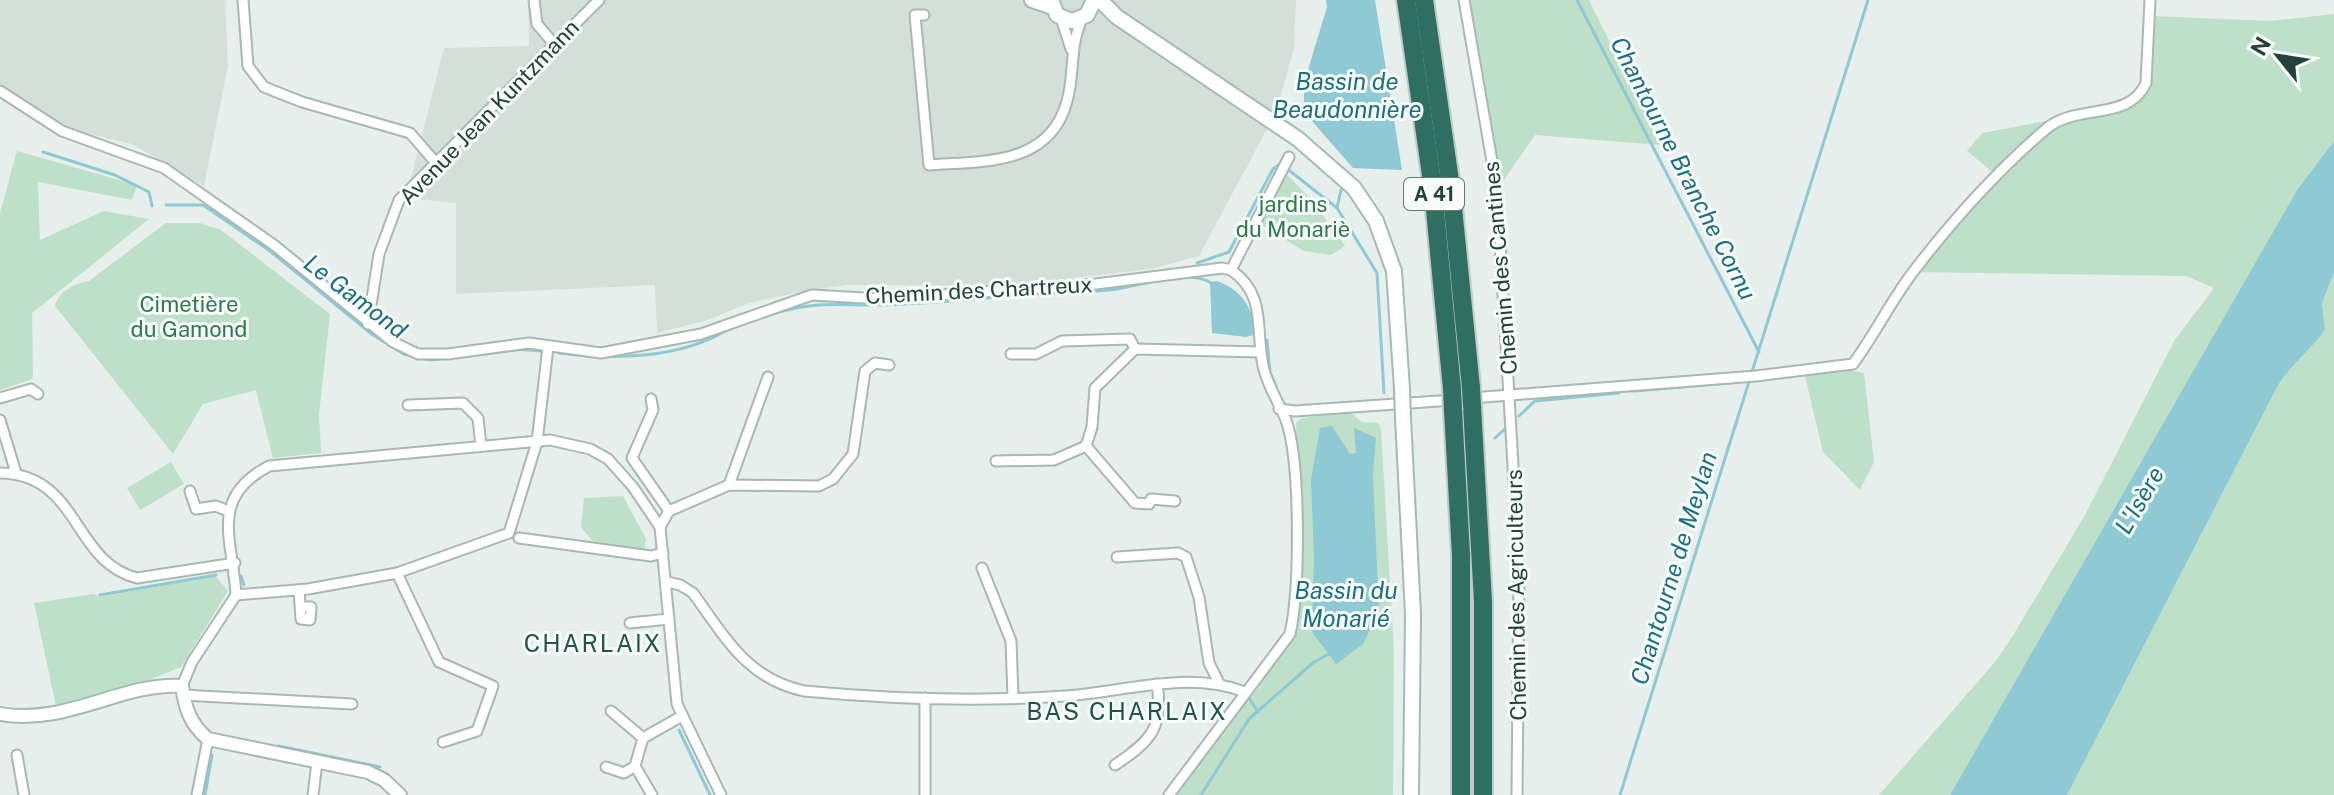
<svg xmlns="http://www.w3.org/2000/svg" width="2334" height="795" viewBox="0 0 2334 795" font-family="'Public Sans',sans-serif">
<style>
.built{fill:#d4dfda}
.green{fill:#bfe0c8}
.water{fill:#8ec9d4}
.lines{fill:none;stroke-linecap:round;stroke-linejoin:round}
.stream{stroke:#8ec9d4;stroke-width:3}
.minor-casing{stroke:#a8b8b2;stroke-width:13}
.tertiary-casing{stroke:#a8b8b2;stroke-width:16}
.secondary-casing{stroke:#a4bbb3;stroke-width:18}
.motorway-casing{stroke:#c2cac8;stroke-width:22}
.minor{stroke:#fff;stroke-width:9}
.tertiary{stroke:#fff;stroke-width:12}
.secondary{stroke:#fff;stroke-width:14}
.motorway{stroke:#2f6f62;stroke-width:18}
.secondary-bridge-casing{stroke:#a4bbb3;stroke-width:18;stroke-linecap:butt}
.motorway-bridge-casing{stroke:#c2cac8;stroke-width:22;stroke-linecap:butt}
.secondary-bridge{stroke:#fff;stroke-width:14}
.motorway-bridge{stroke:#2f6f62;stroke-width:18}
.labels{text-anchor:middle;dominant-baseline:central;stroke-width:6;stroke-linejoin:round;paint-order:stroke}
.shield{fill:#f7fbf9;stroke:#637a73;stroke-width:2}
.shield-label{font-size:20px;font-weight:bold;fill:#24423a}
.street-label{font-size:22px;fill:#24423a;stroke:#f7fbf9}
.park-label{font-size:22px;fill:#2d7a4b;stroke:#f7fbf9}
.water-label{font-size:24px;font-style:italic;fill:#1c6f80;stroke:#f7fbf9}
.neighbourhood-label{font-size:24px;letter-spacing:2px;fill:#1f5548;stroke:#f7fbf9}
</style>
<rect width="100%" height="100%" fill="#e6efeb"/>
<g class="built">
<polygon points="0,0 225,0 228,66 204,186 132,144 65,128 0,85"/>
<polygon points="528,0 1296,0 1294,48 1276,112 1199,256 1151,269 1005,286 848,285 804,291 749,303 708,320 657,333 655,285 456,294 456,203 406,198 444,48 529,46"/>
</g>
<g class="green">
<polygon points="1464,0 1589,0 1661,145 1535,135 1497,190"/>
<polygon points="2334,14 2334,141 2297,190 1950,795 1879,795 1995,662 2012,637 2084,517 2174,341 2214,288 2186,276 1913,272 1996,175 1967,151 1982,133 2120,107 2142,93 2151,16 2270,21"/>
<polygon points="17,151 137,185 132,200 38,182 40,240 104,211 149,219 32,313 33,379 0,390 0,213"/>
<polygon points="1287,175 1311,199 1345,246 1331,255 1304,251 1260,224"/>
<path d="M166 223H200L221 230 330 314 319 414 321 453 273 458 256 390 203 404 173 454 55 306C60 290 74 284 89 281Z"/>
<path d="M2334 273V795H2067L2276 389C2289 365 2310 352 2325 330L2322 303Z"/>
<polygon points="1840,368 1864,373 1874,462 1860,490 1823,452 1804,372"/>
<polygon points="1350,412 1362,422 1378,423 1381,429 1394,652 1393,795 1172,795 1258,688 1297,629 1302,590 1296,423 1302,418"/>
<polygon points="171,462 184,484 140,510 127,488"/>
<polygon points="623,496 646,539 644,552 596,545 581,527 584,498"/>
<polygon points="215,576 228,591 181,667 147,681 56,706 34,603 94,594 100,597"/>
</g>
<g class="water">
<polygon points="1326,0 1375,0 1402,170 1353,168 1304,112 1304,83 1327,7"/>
<path d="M2334 141V273L2322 303 2325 330C2310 352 2289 365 2276 389L2067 795H1950L2297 190Z"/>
<path d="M1217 281C1243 291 1252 307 1256 334L1246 337 1212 333 1210 282Z"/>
<polygon points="1332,426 1350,454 1356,453 1354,428 1376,438 1373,476 1379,611 1363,644 1336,664 1312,632 1314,556 1311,480 1320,428"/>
</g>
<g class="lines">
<g class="stream">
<polyline points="1577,0 1759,352"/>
<polyline points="43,152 115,175 149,192 152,206"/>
<polyline points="1290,171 1337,208"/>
<polyline points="1341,190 1337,208 1377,273 1384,393"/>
<polyline points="166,205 203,205 270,251 373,335 404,354 431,360 499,351"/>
<polyline points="1197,263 1229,252 1273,169 1280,164"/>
<path d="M1053 293C1074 292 1096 292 1117 289 1140 285 1192 269 1211 283"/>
<path d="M768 315C815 301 830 305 877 305 934 304 992 297 1049 293"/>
<polyline points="1267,340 1270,373 1276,386"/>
<polyline points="515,349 542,351"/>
<path d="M559 353C614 360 682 359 730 328"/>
<polyline points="1634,391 1729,383"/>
<polyline points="1519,416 1535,401 1619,393"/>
<polyline points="1495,438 1507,427"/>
<polyline points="241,576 244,585"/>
<polyline points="100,595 216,575"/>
<polyline points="1247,695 1258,712"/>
<polyline points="679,730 710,795"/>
<polyline points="279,746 380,767"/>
<polyline points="205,795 212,755"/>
<polyline points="1201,795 1249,719 1314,662 1329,654"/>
<polyline points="1620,795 1868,0"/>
</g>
<g class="minor-casing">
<g id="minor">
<polyline points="243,0 248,66 264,87 302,102 410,133 436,163"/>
<polyline points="534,0 537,24 555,45"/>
<polyline points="1464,0 1497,190 1519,569 1517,795"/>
<path d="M924 15H915L929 165C983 161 1050 166 1067 101 1075 73 1069 45 1083 17"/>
<polyline points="1061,18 1071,49"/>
<polyline points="0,91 62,131 164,168 274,245 393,342 418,354 448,354 529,343 601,353 701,334 812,295 882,299 1096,284 1222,268 1231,270"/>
<polyline points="1231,270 1289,157"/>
<polyline points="368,324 379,254 399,200 599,0"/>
<polyline points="1011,354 1036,354 1062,341 1130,339 1135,349"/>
<polyline points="0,398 31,389 38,394"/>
<path d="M1472 398 1756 376 1853 364C1875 334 1891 301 1913 272 1952 221 1998 170 2046 129 2076 103 2129 122 2146 83L2150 0"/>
<polyline points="651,399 653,410 632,458 669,511"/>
<polyline points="408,405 463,403 478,418 481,446"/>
<polyline points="1279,409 1295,411 1453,400"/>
<polyline points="0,420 16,473"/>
<polyline points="996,461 1054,460 1086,446"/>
<path d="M0 473C80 474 72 562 137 578L235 563"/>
<polyline points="729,485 768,377"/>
<polyline points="190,491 196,509 216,506 228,511"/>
<polyline points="1175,501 1151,499 1149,504 1135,503 1086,446 1092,427 1095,388 1135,349 1261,352"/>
<polyline points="660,527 669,511 729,485 819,486 833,479 853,454 865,371 875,363 889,365"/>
<polyline points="519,538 651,556 663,553"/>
<polyline points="1117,557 1178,553 1186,557 1199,597 1209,663 1219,683"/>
<polyline points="982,568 1011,641 1013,697"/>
<polyline points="397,573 439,662 493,686 477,731 443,742"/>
<path d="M667 582 680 585 693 593C725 637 747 679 804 691 890 699 978 702 1065 696 1124 692 1187 670 1245 692"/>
<polyline points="299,590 301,619 310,620 311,607 301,607"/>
<path d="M236 595C233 540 208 498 269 466L550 440 590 449 608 459 633 487 660 527 677 704 721 795"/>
<polyline points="236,595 308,589 397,573 509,533 537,442 548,347"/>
<polyline points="630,623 669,619"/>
<polyline points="182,686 192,662 236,595"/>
<polyline points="183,695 352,704"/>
<polyline points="925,698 925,795"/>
<polyline points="611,711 643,738"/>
<polyline points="17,755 24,795"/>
<path d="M1115 765C1151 741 1164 727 1157 684"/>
<polyline points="606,767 624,773 635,766"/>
<polyline points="197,795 208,739"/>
<polyline points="313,795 317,762"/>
<polyline points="652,795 635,766 643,738 682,716"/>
<path d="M1169 795 1290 634C1300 589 1301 463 1286 420 1279 403 1269 388 1264 370 1254 333 1269 296 1231 270"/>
</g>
</g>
<g class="tertiary-casing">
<path id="tertiary" d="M0 714C66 726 122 682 182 686 185 708 190 724 208 739L368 772 384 780 400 795"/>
</g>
<g class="secondary-casing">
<g id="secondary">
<polyline points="1032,0 1052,7"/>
<polyline points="1051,0 1057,15 1072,21 1087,15 1094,0"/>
<polyline points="1100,0 1117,17 1298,139 1354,188 1376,221 1394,271 1402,389"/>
<polyline points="1403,418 1413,614 1411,795"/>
</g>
</g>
<g class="motorway-casing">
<g id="motorway">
<polyline points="1406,0 1433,189 1452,389"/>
<polyline points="1424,0 1451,188 1471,388"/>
<polyline points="1472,406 1483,602 1483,795"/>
<polyline points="1453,410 1461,555 1461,795"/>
</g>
</g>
<use href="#minor" class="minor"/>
<use href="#tertiary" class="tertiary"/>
<use href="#secondary" class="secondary"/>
<use href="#motorway" class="motorway"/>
<g class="secondary-bridge-casing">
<polyline id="secondary-bridge" points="1402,389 1403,418"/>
</g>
<g class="motorway-bridge-casing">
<g id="motorway-bridge">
<polyline points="1471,388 1472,406"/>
<polyline points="1452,389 1453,410"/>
</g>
</g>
<use href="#secondary-bridge" class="secondary-bridge"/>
<use href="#motorway-bridge" class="motorway-bridge"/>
</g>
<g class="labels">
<rect class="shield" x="1404" y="178" width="60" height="32" rx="6"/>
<g class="shield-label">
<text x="1434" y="194">A 41</text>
</g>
<g class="street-label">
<text transform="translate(489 112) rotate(-46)">Avenue Jean Kuntzmann</text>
<text transform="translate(1500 268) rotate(-95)">Chemin des Cantines</text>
<text transform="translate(979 290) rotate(-3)">Chemin des Chartreux</text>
<text transform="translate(1516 595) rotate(-91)">Chemin des Agriculteurs</text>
</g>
<g class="park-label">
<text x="1293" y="204">jardins<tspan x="1293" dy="25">du Monariè</tspan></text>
<text x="189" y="304">Cimetière<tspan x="189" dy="25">du Gamond</tspan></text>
</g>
<g class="water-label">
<text x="1347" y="81">Bassin de<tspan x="1347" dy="28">Beaudonnière</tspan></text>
<text transform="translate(1684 168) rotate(63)">Chantourne Branche Cornu</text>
<text transform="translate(356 296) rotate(37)">Le Gamond</text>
<text transform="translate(2139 500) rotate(-60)">L'Isère</text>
<text transform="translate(1673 568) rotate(-73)">Chantourne de Meylan</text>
<text x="1346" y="590">Bassin du<tspan x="1346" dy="28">Monarié</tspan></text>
</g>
<g class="neighbourhood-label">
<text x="593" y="643">CHARLAIX</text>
<text x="1127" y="711">BAS CHARLAIX</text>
</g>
</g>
<g transform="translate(2278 56) rotate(300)" stroke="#f7fbf9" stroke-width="6" paint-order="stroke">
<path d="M0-6L14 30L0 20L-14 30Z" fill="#24423a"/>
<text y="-12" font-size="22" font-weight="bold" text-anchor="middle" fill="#24423a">N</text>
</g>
</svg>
